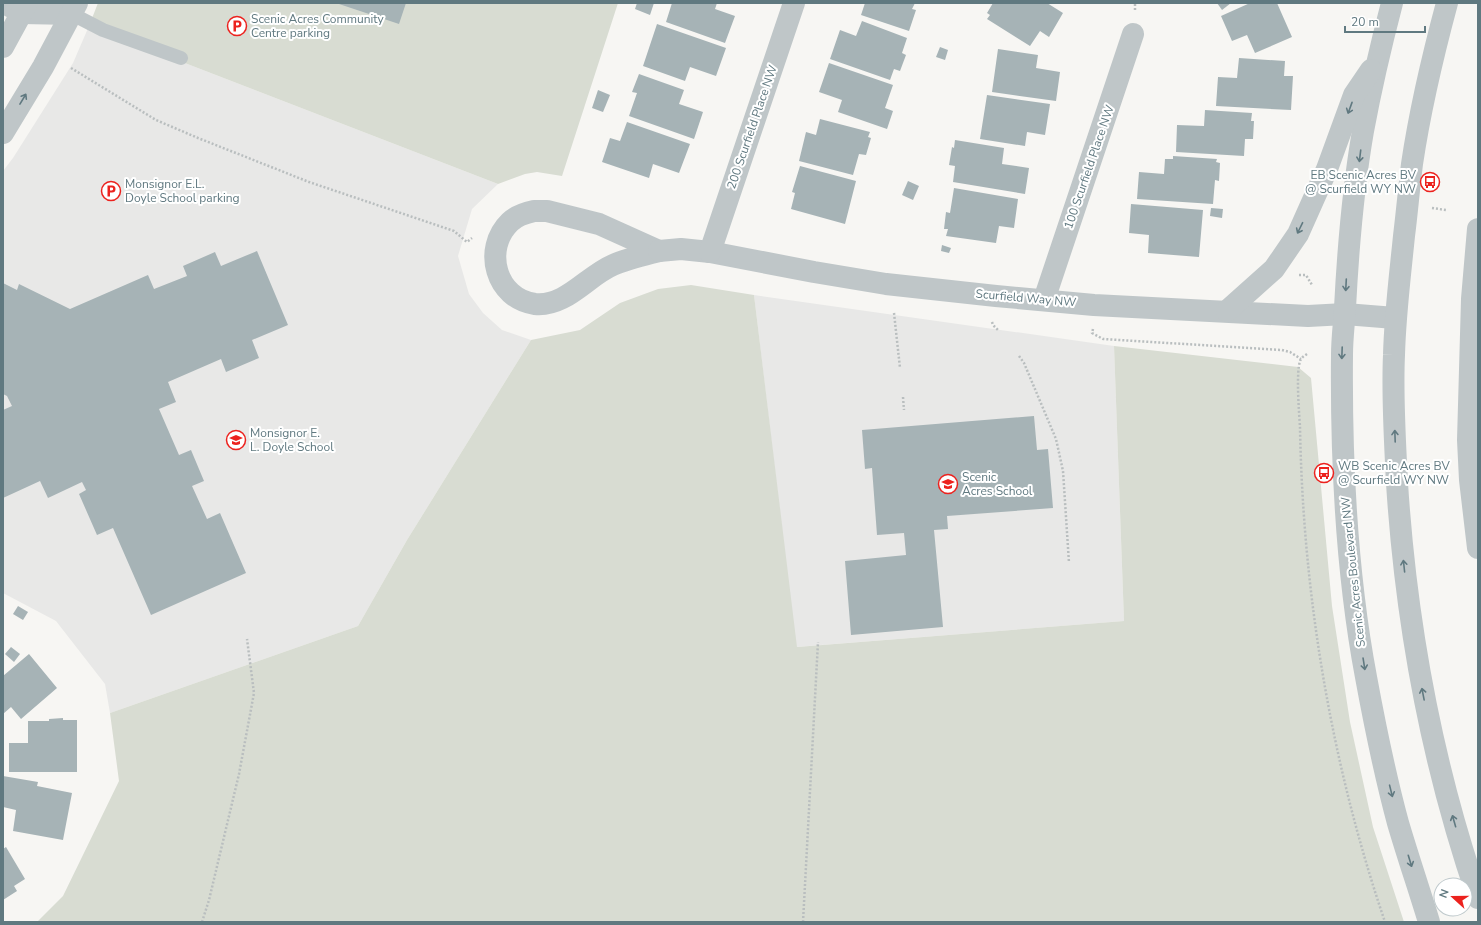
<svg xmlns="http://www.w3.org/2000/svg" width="1481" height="925" viewBox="0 0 1481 925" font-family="'Nunito Sans',sans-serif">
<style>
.built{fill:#e8e8e7}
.green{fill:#d8dcd2}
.building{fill:#a6b3b6}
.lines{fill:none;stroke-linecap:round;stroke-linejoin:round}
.path{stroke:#b9bebf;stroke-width:2.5;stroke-dasharray:2 2;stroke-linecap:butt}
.service{stroke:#bfc6c8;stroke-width:14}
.minor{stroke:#bfc6c8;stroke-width:22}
.tertiary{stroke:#bfc6c8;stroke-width:22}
.oneway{stroke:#607980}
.labels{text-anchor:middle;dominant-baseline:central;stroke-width:4;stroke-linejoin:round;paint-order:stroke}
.poi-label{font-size:12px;fill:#607980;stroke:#fff;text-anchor:start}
.street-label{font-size:12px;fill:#607980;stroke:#fff}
</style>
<rect width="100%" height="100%" fill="#f7f6f3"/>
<g class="built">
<polygon points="89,26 498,184 472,209 458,256 469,294 483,313 502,330 531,340 407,540 358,626 110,713 105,684 56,621 3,593 3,171 13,158 73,63"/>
<polygon points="754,295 1114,346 1124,621 796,647"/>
</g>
<g class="green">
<polygon points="98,3 618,3 562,176 537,172 525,174 498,184 89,26"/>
<polygon points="691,285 754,295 797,647 1124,621 1114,346 1298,367 1311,378 1332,606 1350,722 1373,827 1404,922 37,922 63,896 119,781 110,713 358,626 407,540 531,340 580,330 620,303 658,289"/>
</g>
<g class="building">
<polygon points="336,3 406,3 399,24"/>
<polygon points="637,3 654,3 650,15 635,9"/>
<polygon points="672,3 717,3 715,9 735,16 725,43 666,22"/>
<polygon points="865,3 915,3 912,9 916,10 909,31 861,15"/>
<polygon points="993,3 1047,3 1063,13 1049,37 1040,31 1030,46 987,19 990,15 987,13"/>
<polygon points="1217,3 1231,3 1222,10"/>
<polygon points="1250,3 1277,3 1292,37 1255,53 1247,35 1232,41 1221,16"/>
<polygon points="862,21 907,38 902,53 906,55 900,71 894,69 890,80 830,59 840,30 856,36"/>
<polygon points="657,24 726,48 716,76 690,67 685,81 643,66"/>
<polygon points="940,47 948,50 945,60 936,57"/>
<polygon points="998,49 1038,55 1036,68 1060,72 1056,101 992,92"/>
<polygon points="1239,58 1285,61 1284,76 1293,76 1291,110 1216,106 1218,77 1237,78"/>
<polygon points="829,63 893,85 885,108 893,111 887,129 838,112 842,100 819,92"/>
<polygon points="639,74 684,90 679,104 703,112 694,139 629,116 637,93 632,92"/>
<polygon points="598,90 610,95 603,112 592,108"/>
<polygon points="987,95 1050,104 1045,135 1027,132 1025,146 980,139"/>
<polygon points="1205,110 1252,113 1251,121 1254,121 1253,139 1245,139 1244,156 1176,152 1177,125 1204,126"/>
<polygon points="820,119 870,132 868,137 871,138 866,155 859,154 853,175 799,161 806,132 816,135"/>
<polygon points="627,122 690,144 679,173 653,164 649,178 602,162 610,138 620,141"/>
<polygon points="955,140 1004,148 1002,164 1029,168 1025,194 953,182 955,166 949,165 952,147 954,148"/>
<polygon points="1173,156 1217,159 1216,162 1220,163 1219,181 1215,180 1213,204 1137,199 1139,172 1164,174 1165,159 1173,159"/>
<polygon points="800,166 856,181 845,224 791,209 795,193 792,192"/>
<polygon points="908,181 919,186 913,200 902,195"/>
<polygon points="954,188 1018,199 1014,228 999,226 996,243 946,236 948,229 944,229 946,212 950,213"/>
<polygon points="1131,204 1203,210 1199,257 1148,253 1149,235 1129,233"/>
<polygon points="1211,208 1223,209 1222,218 1210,216"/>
<polygon points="942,245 951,248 949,253 941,251"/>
<polygon points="257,251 288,325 252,340 259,358 226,372 221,359 168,382 176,402 159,409 179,455 191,450 204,481 192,486 207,519 220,513 246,573 151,615 113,528 97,535 79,494 86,490 82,482 48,498 40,481 3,498 3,410 12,406 7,396 3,394 3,283 17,290 19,284 70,309 148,275 154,289 187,276 183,266 215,252 221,266"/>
<polygon points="1034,416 1037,450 1048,449 1053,508 947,516 948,529 934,530 943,627 851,635 845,561 906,555 904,533 877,535 872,468 865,469 862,430"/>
<polygon points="18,606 28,612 23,620 13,614"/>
<polygon points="11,647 20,654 14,662 5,654"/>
<polygon points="29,654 57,688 21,719 11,707 3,714 3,676"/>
<polygon points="63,718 63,720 77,720 77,772 9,772 9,743 28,743 28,721 49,721 49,719"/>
<polygon points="3,776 38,782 37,786 72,793 63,840 13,831 16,810 3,807"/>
<polygon points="6,847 25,879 14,886 17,891 3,900 3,849"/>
</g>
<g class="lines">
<g class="path">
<polyline points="1135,10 1135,3"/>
<polyline points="71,68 156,120 198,138 309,182 454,231 467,242 472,238"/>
<polyline points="1432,208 1446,210"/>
<polyline points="1299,275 1306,275 1312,285"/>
<polyline points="894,313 900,368"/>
<polyline points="992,322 993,325 998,330"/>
<polyline points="1093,329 1092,333 1103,339 1282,350 1290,352 1301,359"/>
<path d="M1307 354C1304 356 1301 358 1300 361 1296 374 1299 411 1300 427 1303 595 1331 763 1385 922"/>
<polyline points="1019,356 1024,363 1056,439 1063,471 1069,563"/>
<polyline points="903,397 904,410"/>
<polyline points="202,922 209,900 239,774 254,693 247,639"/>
<polyline points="803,922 818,642"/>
</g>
<polyline class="service" points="72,14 103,30 181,58"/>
<g class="minor">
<polyline points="4,3 22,13 72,14"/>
<path d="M534 211H547L599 224 659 251C644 255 627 259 613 265 587 276 566 307 535 304 496 299 482 249 510 222 516 216 525 213 534 211Z"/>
<polyline points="1478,229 1472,299 1468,440 1470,480 1478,548"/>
<polyline points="659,251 681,249 710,252 814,272 886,284 996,296 1094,305 1308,316 1345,314 1395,318"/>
<polyline points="710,252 794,3"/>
<polyline points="1044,300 1133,34"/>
</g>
<g class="tertiary">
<path d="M1392 3C1381 45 1371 88 1363 131 1353 189 1348 249 1345 308 1344 324 1342 339 1342 355 1341 462 1346 571 1366 677 1375 726 1385 775 1398 823 1408 857 1419 889 1429 922"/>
<path d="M1447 3C1433 55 1420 110 1412 164 1409 188 1407 212 1404 236 1400 276 1395 315 1394 355 1392 397 1395 440 1397 483 1406 624 1432 764 1478 898"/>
<polyline points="3,47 27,3"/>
<polyline points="3,133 43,67 77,3"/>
<polyline points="1227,311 1274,269 1298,234 1327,169 1354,95 1371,70"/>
</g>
</g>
<defs><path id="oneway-shaft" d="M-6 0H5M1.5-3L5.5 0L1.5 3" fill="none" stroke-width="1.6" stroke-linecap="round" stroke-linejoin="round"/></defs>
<g class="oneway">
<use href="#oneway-shaft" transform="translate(23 99) rotate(-59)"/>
<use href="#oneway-shaft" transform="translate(1350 108) rotate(110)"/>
<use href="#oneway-shaft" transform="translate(1360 156) rotate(97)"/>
<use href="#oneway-shaft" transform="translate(1300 228) rotate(116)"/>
<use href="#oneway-shaft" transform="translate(1346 285) rotate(93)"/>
<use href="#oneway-shaft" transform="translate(1342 353) rotate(92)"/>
<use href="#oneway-shaft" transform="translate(1395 436) rotate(-92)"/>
<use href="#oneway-shaft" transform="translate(1404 566) rotate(-96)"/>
<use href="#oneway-shaft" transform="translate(1364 664) rotate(81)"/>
<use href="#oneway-shaft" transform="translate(1423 694) rotate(-101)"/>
<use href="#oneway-shaft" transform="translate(1391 791) rotate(76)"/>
<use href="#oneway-shaft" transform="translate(1454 821) rotate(-106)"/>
<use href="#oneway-shaft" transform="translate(1410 861) rotate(73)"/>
</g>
<defs>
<g id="parking-ring" transform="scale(1)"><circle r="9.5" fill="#fff" stroke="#ec221e" stroke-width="1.5"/><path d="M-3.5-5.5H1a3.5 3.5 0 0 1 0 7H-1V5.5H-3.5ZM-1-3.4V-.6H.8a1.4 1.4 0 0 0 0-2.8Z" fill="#ec221e"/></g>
<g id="bus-ring" transform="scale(1)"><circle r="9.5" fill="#fff" stroke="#ec221e" stroke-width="1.5"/><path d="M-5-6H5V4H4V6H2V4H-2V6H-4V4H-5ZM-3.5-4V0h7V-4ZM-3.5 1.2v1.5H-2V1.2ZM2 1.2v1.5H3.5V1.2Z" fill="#ec221e"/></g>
<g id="school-ring" transform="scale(1)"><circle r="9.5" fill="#fff" stroke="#ec221e" stroke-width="1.5"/><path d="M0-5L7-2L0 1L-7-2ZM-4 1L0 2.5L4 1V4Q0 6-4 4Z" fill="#ec221e"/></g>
</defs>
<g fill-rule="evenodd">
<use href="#parking-ring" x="237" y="26"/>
<use href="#bus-ring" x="1430" y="182"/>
<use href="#parking-ring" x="111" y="191"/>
<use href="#school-ring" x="236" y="440"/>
<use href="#bus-ring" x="1324" y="473"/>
<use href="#school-ring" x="948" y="484"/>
</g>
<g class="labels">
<g class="poi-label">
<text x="251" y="19">Scenic Acres Community<tspan x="251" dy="14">Centre parking</tspan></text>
<text x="1416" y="175" text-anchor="end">EB Scenic Acres BV<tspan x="1416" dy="14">@ Scurfield WY NW</tspan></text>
<text x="125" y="184">Monsignor E.L.<tspan x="125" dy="14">Doyle School parking</tspan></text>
<text x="250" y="433">Monsignor E.<tspan x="250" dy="14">L. Doyle School</tspan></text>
<text x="1338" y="466">WB Scenic Acres BV<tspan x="1338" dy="14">@ Scurfield WY NW</tspan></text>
<text x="962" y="477">Scenic<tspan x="962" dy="14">Acres School</tspan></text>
</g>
<g class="street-label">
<text transform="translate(752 127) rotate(-71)">200 Scurfield Place NW</text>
<text transform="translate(1089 167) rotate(-71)">100 Scurfield Place NW</text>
<text transform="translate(1026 298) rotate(5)">Scurfield Way NW</text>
<text transform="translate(1353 572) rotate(-96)">Scenic Acres Boulevard NW</text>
</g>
</g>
<rect width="1481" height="925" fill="none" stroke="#607980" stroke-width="8"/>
<g transform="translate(1453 897) rotate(291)"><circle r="19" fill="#ffffff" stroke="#bfc9cc"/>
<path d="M0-3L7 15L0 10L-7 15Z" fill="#ec221e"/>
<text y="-6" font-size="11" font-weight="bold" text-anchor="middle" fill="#607980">N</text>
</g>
<path d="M1345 26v6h80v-6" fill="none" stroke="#607980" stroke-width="2"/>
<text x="1351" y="26" font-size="12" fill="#607980" stroke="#ffffff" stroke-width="3" paint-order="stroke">20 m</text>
</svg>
